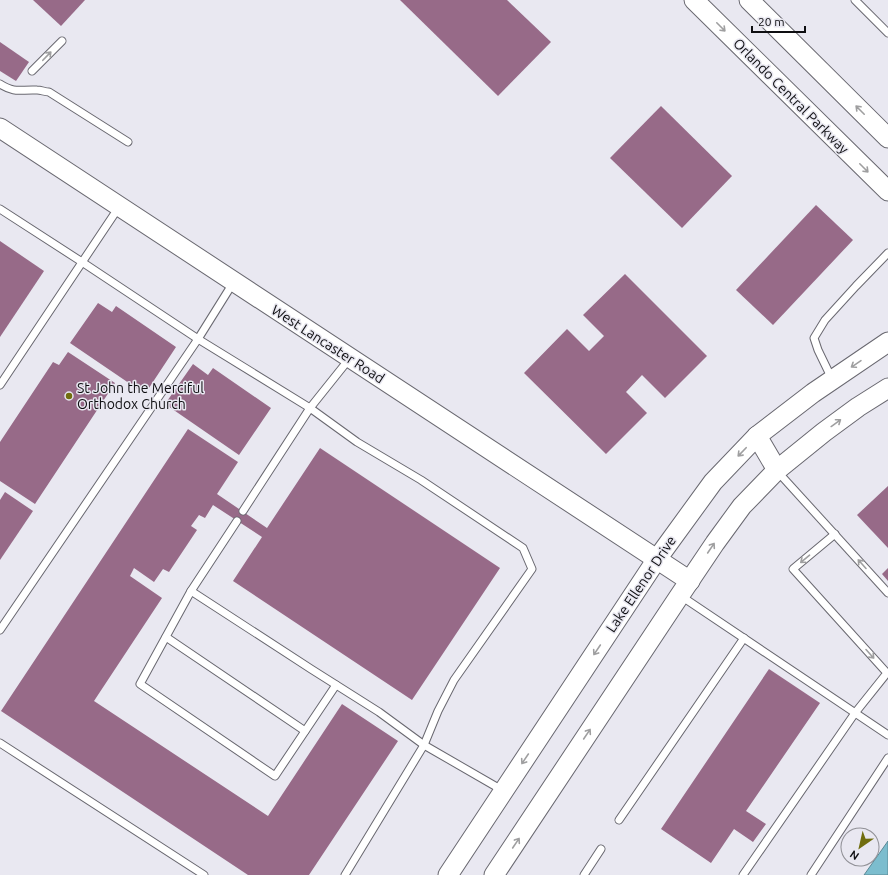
<svg xmlns="http://www.w3.org/2000/svg" width="888" height="875" viewBox="0 0 888 875" font-family="Ubuntu,sans-serif">
<style>
.water{fill:#7cbdce;stroke:#5b8895}
.building{fill:#976a88}
.lines{fill:none;stroke-linecap:round;stroke-linejoin:round}
.service-casing{stroke:#696870;stroke-width:9}
.tertiary-casing{stroke:#696870;stroke-width:21}
.service{stroke:#fff;stroke-width:7}
.tertiary{stroke:#fff;stroke-width:19}
.oneway{stroke:#9f9fa0}
.poi-dot{fill:#716e0f;stroke:#e9e8f1;stroke-width:1.5}
.labels{text-anchor:middle;dominant-baseline:central;stroke-width:3;stroke-linejoin:round;paint-order:stroke}
.street-label{font-size:14px;fill:#0e0e11;stroke:#e9e8f1}
.poi-label{font-size:14px;fill:#0e0e11;stroke:#e9e8f1;text-anchor:start}
</style>
<rect width="100%" height="100%" fill="#e9e8f1"/>
<polygon class="water" points="888,841 888,875 864,875"/>
<g class="building">
<polygon points="33,0 85,0 61,26"/>
<polygon points="400,0 507,0 551,42 498,96"/>
<polygon points="0,42 29,62 16,81 0,71"/>
<polygon points="661,106 732,176 682,228 610,158"/>
<polygon points="816,205 853,240 773,325 736,290"/>
<polygon points="0,241 44,271 0,337"/>
<polygon points="625,274 707,356 665,398 642,375 626,392 647,413 606,454 524,373 567,329 589,351 604,336 583,315"/>
<polygon points="98,303 112,312 116,306 176,347 145,394 70,343"/>
<polygon points="68,352 115,383 35,504 0,481 0,442 53,362 59,365"/>
<polygon points="193,364 208,375 213,368 271,408 239,455 165,404"/>
<polygon points="188,429 238,462 217,494 267,528 320,448 500,568 412,700 233,581 262,537 213,505 205,518 199,515 191,526 197,530 169,572 163,569 154,582 134,568 130,576 162,598 94,701 268,816 342,704 398,741 309,875 248,875 1,711"/>
<polygon points="888,486 888,548 857,515"/>
<polygon points="5,492 33,511 0,560 0,500"/>
<polygon points="888,568 888,581 882,574"/>
<polygon points="769,669 820,703 746,811 766,824 753,842 734,829 711,863 661,829"/>
</g>
<g class="lines">
<g class="service-casing">
<g id="service">
<polyline points="855,0 888,33"/>
<polyline points="32,71 62,41"/>
<path d="M0 84C16 94 20 89 37 90 41 90 45 92 49 92L128 142"/>
<polyline points="0,209 82,262 198,339 310,408 357,442 421,480 523,548 532,569 454,680 438,711 424,745 345,875"/>
<polyline points="832,379 818,350 814,338 825,320 856,286 888,253"/>
<polyline points="0,385 119,207"/>
<polyline points="777,471 888,593"/>
<polyline points="243,511 310,408 350,358"/>
<polyline points="237,521 191,591 311,669 379,712 424,745 502,790"/>
<polyline points="191,591 140,684 275,776 336,685"/>
<polyline points="681,596 888,735"/>
<polyline points="0,630 198,339 233,283"/>
<polyline points="166,637 305,731"/>
<polyline points="0,743 204,875"/>
<polyline points="619,820 744,638"/>
<polyline points="584,875 601,849"/>
<polyline points="743,875 855,713 887,673 793,569 835,534"/>
<polyline points="811,875 888,758"/>
</g>
</g>
<g class="tertiary-casing">
<g id="tertiary">
<polyline points="694,0 888,191"/>
<polyline points="749,0 888,138"/>
<polyline points="0,128 690,581"/>
<polyline points="757,436 777,470"/>
<polyline points="448,875 657,559 713,482 757,436 813,393 888,342"/>
<polyline points="494,875 680,595 715,543 742,506 777,470 824,432 858,407 888,388"/>
</g>
</g>
<use href="#service" class="service"/>
<use href="#tertiary" class="tertiary"/>
</g>
<defs><path id="oneway-shaft" d="M-6 0H5M1.5-3L5.5 0L1.5 3" fill="none" stroke-width="1.6" stroke-linecap="round" stroke-linejoin="round"/></defs>
<g class="oneway">
<use href="#oneway-shaft" transform="translate(721 27) rotate(45)"/>
<use href="#oneway-shaft" transform="translate(47 56) rotate(-46)"/>
<use href="#oneway-shaft" transform="translate(860 110) rotate(-135)"/>
<use href="#oneway-shaft" transform="translate(864 168) rotate(45)"/>
<use href="#oneway-shaft" transform="translate(856 364) rotate(146)"/>
<use href="#oneway-shaft" transform="translate(836 423) rotate(-36)"/>
<use href="#oneway-shaft" transform="translate(742 452) rotate(134)"/>
<use href="#oneway-shaft" transform="translate(711 548) rotate(-56)"/>
<use href="#oneway-shaft" transform="translate(805 559) rotate(140)"/>
<use href="#oneway-shaft" transform="translate(862 564) rotate(-132)"/>
<use href="#oneway-shaft" transform="translate(597 650) rotate(124)"/>
<use href="#oneway-shaft" transform="translate(870 654) rotate(48)"/>
<use href="#oneway-shaft" transform="translate(587 734) rotate(-56)"/>
<use href="#oneway-shaft" transform="translate(525 759) rotate(124)"/>
<use href="#oneway-shaft" transform="translate(516 843) rotate(-56)"/>
</g>
<circle class="poi-dot" cx="69" cy="396" r="4"/>
<g class="labels">
<g class="street-label">
<text transform="translate(791 96) rotate(45)">Orlando Central Parkway</text>
<text transform="translate(328 344) rotate(33)">West Lancaster Road</text>
<text transform="translate(641 584) rotate(-56)">Lake Ellenor Drive</text>
</g>
<g class="poi-label">
<text x="77" y="388">St John the Merciful<tspan x="77" dy="16">Orthodox Church</tspan></text>
</g>
</g>
<g transform="translate(860 847) rotate(214)"><circle r="19" fill="#e9e8f1" stroke="#919197"/>
<path d="M0-3L7 15L0 10L-7 15Z" fill="#716e0f"/>
<text y="-6" font-size="11" font-weight="bold" text-anchor="middle" fill="#0e0e11">N</text>
</g>
<path d="M752 26v6h53v-6" fill="none" stroke="#0e0e11" stroke-width="2"/>
<text x="758" y="26" font-size="12" fill="#0e0e11" stroke="#e9e8f1" stroke-width="3" paint-order="stroke">20 m</text>
</svg>
